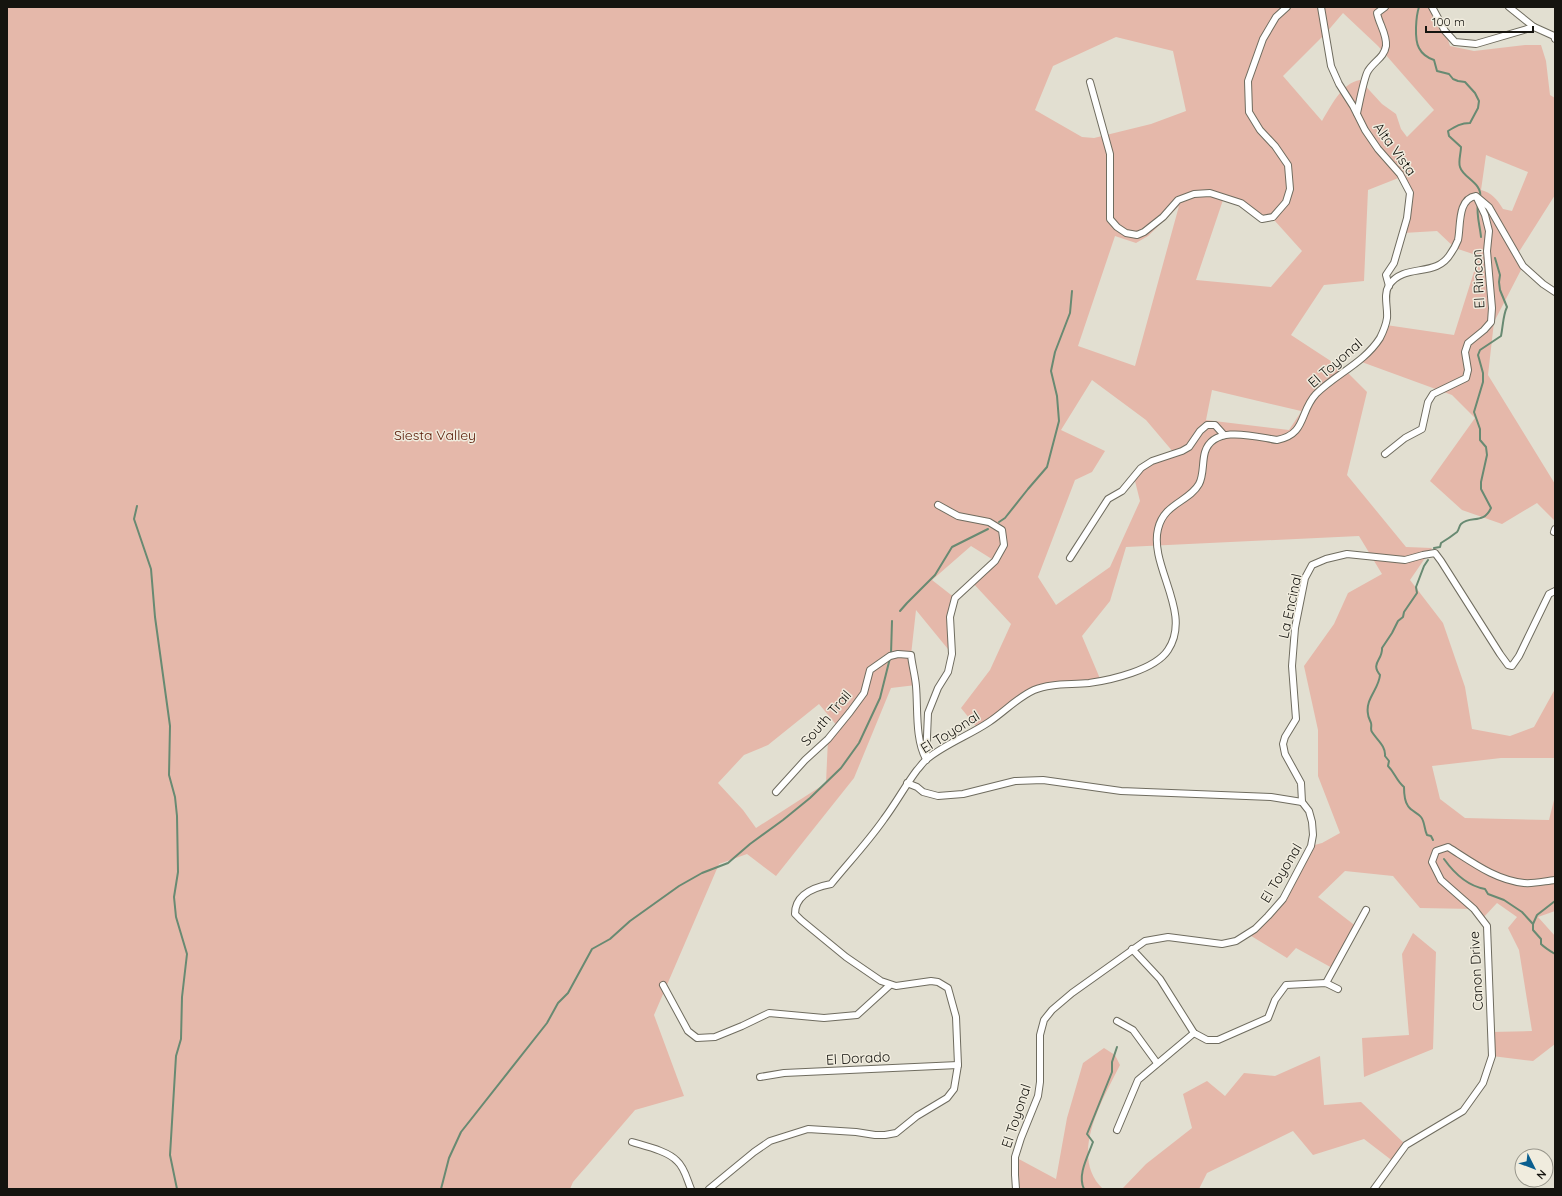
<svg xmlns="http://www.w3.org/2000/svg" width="1562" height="1196" viewBox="0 0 1562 1196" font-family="Quicksand,sans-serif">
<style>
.green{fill:#e5b8aa;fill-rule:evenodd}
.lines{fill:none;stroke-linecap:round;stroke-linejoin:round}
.stream{stroke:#688a72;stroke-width:2}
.minor-casing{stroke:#6f6c5f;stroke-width:8}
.minor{stroke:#fff;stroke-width:6}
.labels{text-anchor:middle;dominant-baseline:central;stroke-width:3;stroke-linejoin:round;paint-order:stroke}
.street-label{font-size:14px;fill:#15140f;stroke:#f0ecde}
.park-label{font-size:14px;fill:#551500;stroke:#f0ecde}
</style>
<rect width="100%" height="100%" fill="#e2dfd1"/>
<g class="green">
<path d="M7 7H1432L1445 31 1450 46 1474 51 1525 45H1541L1546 61 1550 95 1555 98V195L1517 255 1523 266 1494 322 1488 375 1555 484V521L1537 503 1502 524 1462 510 1430 481 1475 418 1452 395 1359 361 1370 350 1386 325 1454 335 1479 256 1455 248 1437 231 1403 233 1410 193 1401 177 1368 190 1364 281 1324 285 1291 335 1346 371 1367 392 1347 475 1406 547 1432 548 1410 580 1443 623 1465 687 1472 729 1510 736 1534 727 1555 689V758H1501L1432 766 1440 799 1465 818 1549 820 1555 796V911L1538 917 1555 936V1044L1533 1061 1492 1056 1491 1032 1532 1031 1519 950 1508 928 1517 917 1497 903 1482 919 1474 909 1420 908 1393 876 1345 871 1318 897 1357 927 1334 969 1296 948 1287 958 1248 934 1283 899 1311 846 1322 843 1340 833 1318 776V730L1304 666 1334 624 1348 593 1382 574 1359 536 1126 547 1110 601 1082 636 1101 681 1038 688 978 729 961 708 990 670 1011 624 972 582 995 561 971 546 932 580 955 598 950 617 952 654 916 610 911 655 916 685 891 688 854 778 776 876 747 854 719 864 654 1015 684 1096 635 1110 573 1182 570 1189H7ZM1343 13 1378 46 1434 110 1407 137 1401 129 1396 114 1382 104 1360 80C1342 83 1331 106 1322 121L1283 76 1326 33ZM1116 37 1173 51 1186 111 1151 124 1094 138 1082 137 1035 110 1053 66ZM1486 155 1528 172 1512 211 1503 209C1497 199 1492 193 1481 190ZM1224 197 1241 203 1262 219 1275 221 1302 251 1271 287 1196 280ZM1179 206 1135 366 1078 346 1115 236 1136 243 1148 236ZM1092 380 1146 420 1174 453 1150 461 1135 481 1140 501 1110 567 1056 605 1038 577 1075 480 1092 472 1105 451 1061 430ZM1212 390 1301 411V412L1289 430 1206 420ZM819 704 838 727 828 739 826 783 756 828 743 810 718 783 744 755 768 745Z"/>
<polygon points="1413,933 1436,952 1433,1049 1364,1077 1362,1038 1409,1035 1402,954"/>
<path d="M1104 1048 1115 1055 1120 1065C1103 1099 1068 1156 1103 1189H1016L1015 1157 1056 1179 1067 1118 1083 1063Z"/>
<polygon points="1320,1056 1324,1105 1361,1102 1406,1145 1394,1162 1364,1139 1313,1155 1293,1131 1207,1173 1199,1189 1122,1189 1146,1164 1192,1128 1183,1094 1207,1081 1225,1096 1244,1073 1275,1076"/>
</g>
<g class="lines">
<g class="stream">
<path d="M1419 7C1416 16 1414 39 1419 48 1422 54 1428 58 1434 60L1437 71 1449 74 1453 79 1458 81 1465 82 1475 93 1479 101 1478 108 1470 123C1461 123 1456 126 1448 131L1449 136 1461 147C1461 153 1458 162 1460 167 1463 178 1483 183 1480 198"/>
<path d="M1478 204C1476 214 1480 226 1481 237"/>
<polyline points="137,506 134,519 151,569 155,617 170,726 169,775 175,797 177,816 178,872 174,897 176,917 187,954 182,997 181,1039 176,1056 170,1155 177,1189"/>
<polyline points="999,522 1005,518 1028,489 1047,467 1059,421 1057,396 1051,371 1055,352 1070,313 1072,291"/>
<path d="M1434 548 1440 547 1441 543C1446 540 1452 536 1457 532 1459 530 1459 526 1461 524 1471 515 1483 525 1491 508L1481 489V482L1487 455 1486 447 1480 440V429L1474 412 1483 382V373L1478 355 1480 350 1501 336C1503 326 1503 315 1507 307L1500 290 1499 282 1500 275 1495 258"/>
<path d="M1428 560 1424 566 1416 587 1417 593 1404 612 1403 617 1398 621 1392 633 1382 648C1383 660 1370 663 1380 675 1379 689 1365 699 1368 714 1368 717 1370 720 1371 723 1372 726 1370 730 1372 732 1377 740 1386 746 1385 756L1389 761 1388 766C1395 773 1396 780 1404 787 1404 793 1405 802 1408 806 1411 811 1418 813 1421 817 1425 822 1424 829 1427 835L1431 836 1433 840"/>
<polyline points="900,611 907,603 935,575 952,547 988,529"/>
<polyline points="891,654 892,621"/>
<path d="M1444 859C1454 873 1468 886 1485 889L1488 894 1504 900 1522 912 1533 924V930L1541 939V944C1545 948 1550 951 1555 954"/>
<polyline points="1533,924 1537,915 1555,901"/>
<polyline points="441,1189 449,1158 461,1132 547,1023 558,1003 568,993 592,949 610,939 630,921 679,886 702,873 728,863 750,844 783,820 810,798 841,768 859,743 880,698 890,658"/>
<path d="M1084 1189C1077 1175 1088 1156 1093 1142L1087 1134 1112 1072V1062L1117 1047"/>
</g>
<g class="minor-casing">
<g id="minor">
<polyline points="1321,7 1331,66 1339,84 1353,106 1365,130 1378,149 1400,174 1410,193 1407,218 1394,263 1386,275 1389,286"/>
<polyline points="1432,7 1445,31 1455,42 1476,44 1534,27 1554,36 1555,39"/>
<polyline points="1509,7 1534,27"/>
<polyline points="1090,82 1110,154 1110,219 1117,227 1126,233 1137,235 1144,232 1163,217 1178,200 1194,194 1210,193 1241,203 1262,219 1273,217 1286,202 1290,189 1288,165 1275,146 1260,130 1249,112 1248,81 1263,39 1276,17 1287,7"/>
<path d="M1357 113C1359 105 1364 77 1368 71 1374 61 1384 58 1386 46 1387 34 1379 24 1377 13L1385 7"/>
<polyline points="1385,454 1405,438 1422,429 1428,402 1433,394 1466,378 1468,370 1465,352 1468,343 1484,330 1491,322 1492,308 1487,251 1489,231 1485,215 1477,198"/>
<polyline points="1554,532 1555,529"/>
<polyline points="1070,558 1108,499 1122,491 1141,468 1152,461 1182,451 1189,447 1200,431 1207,425 1215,425 1224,435"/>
<polyline points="926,760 928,713 938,688 948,672 952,654 950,617 955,598 995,561 1004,545 1002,530 989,522 958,516 938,505"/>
<polyline points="907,783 917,787 923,792 938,796 963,794 1015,781 1043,780 1121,791 1271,797 1302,802 1309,811 1312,822 1313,835 1311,846 1283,899 1268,916 1255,929 1236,941 1222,944 1168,937 1145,941 1072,993 1052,1010 1044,1020 1040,1035 1040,1082 1038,1096 1021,1138 1015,1157 1015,1175 1016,1189"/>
<path d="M776 792 805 760 828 739 850 712 864 693 870 670 890 656 898 654 911 655C912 665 915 675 916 686 918 709 915 739 926 759"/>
<polyline points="1302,802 1301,783 1285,754 1283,744 1285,737 1296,719 1292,666 1295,628 1305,578 1312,565 1326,559 1347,554 1405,560 1423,555 1435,553 1441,561 1500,654 1508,665 1512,666 1519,656 1549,594 1555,591"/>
<polyline points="1132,949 1160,979 1194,1033 1207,1040 1218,1040 1268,1018 1275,1000 1286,985 1326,983 1338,989"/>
<polyline points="1326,983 1366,910"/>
<polyline points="663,985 688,1031 697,1038 715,1037 742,1026 769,1013 824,1018 857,1015 890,985"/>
<polyline points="1117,1021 1133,1030 1157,1063"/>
<polyline points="760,1077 784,1073 958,1065"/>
<polyline points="1117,1130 1138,1080 1194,1033"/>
<path d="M632 1142C645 1146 668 1151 677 1161 685 1168 687 1180 691 1189"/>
<path d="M709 1189 754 1152 770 1141 808 1129 856 1132 875 1135H885L896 1133 917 1116 947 1098 954 1089 958 1065 956 1017 948 988 938 982 931 981 896 986 881 981 846 957 801 920 795 914C795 894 815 887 831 884 849 862 868 842 884 819 896 803 905 786 917 770 920 767 923 762 927 759 945 744 970 735 989 722 1004 712 1018 697 1034 690 1050 683 1071 685 1089 683 1111 680 1155 670 1168 650 1193 613 1149 566 1158 529 1164 503 1189 502 1199 484 1204 475 1202 462 1205 452 1214 424 1256 437 1277 440 1307 434 1299 412 1316 394 1336 374 1364 363 1380 338 1383 332 1386 325 1387 318 1388 307 1383 295 1389 285 1405 262 1436 279 1451 253 1454 249 1456 245 1458 240 1461 226 1457 199 1476 196L1489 207 1523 266 1543 284 1555 292"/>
<path d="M1374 1189 1406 1145 1463 1111 1483 1083 1492 1056 1487 926 1474 909 1441 880 1432 862 1436 851 1448 847C1472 862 1495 880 1524 883 1534 884 1545 881 1555 880"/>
</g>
</g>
<use href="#minor" class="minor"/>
</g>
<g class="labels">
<g class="street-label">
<text transform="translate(1395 149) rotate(54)">Alta Vista</text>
<text transform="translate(1478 279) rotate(-93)">El Rincon</text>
<text transform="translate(1335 363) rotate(-41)">El Toyonal</text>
<text transform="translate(1290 606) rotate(-78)">La Encinal</text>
<text transform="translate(826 718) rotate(-49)">South Trail</text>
<text transform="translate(950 732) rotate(-32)">El Toyonal</text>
<text transform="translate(1281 873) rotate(-59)">El Toyonal</text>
<text transform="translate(1476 971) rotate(-93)">Canon Drive</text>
<text transform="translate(858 1058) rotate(-3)">El Dorado</text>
<text transform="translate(1016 1116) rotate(-72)">El Toyonal</text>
</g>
<g class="park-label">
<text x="435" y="435">Siesta Valley</text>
</g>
</g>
<rect width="1562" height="1196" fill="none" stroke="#15140f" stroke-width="16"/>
<g transform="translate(1534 1168) rotate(132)"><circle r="19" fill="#f0ecde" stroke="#98968b"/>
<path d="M0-3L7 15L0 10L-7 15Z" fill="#095e8f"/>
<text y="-6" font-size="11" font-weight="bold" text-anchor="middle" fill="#15140f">N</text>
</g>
<path d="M1426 26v6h107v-6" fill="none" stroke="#15140f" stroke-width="2"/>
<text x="1432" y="26" font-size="12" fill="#15140f" stroke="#f0ecde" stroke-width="3" paint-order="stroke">100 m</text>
</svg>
